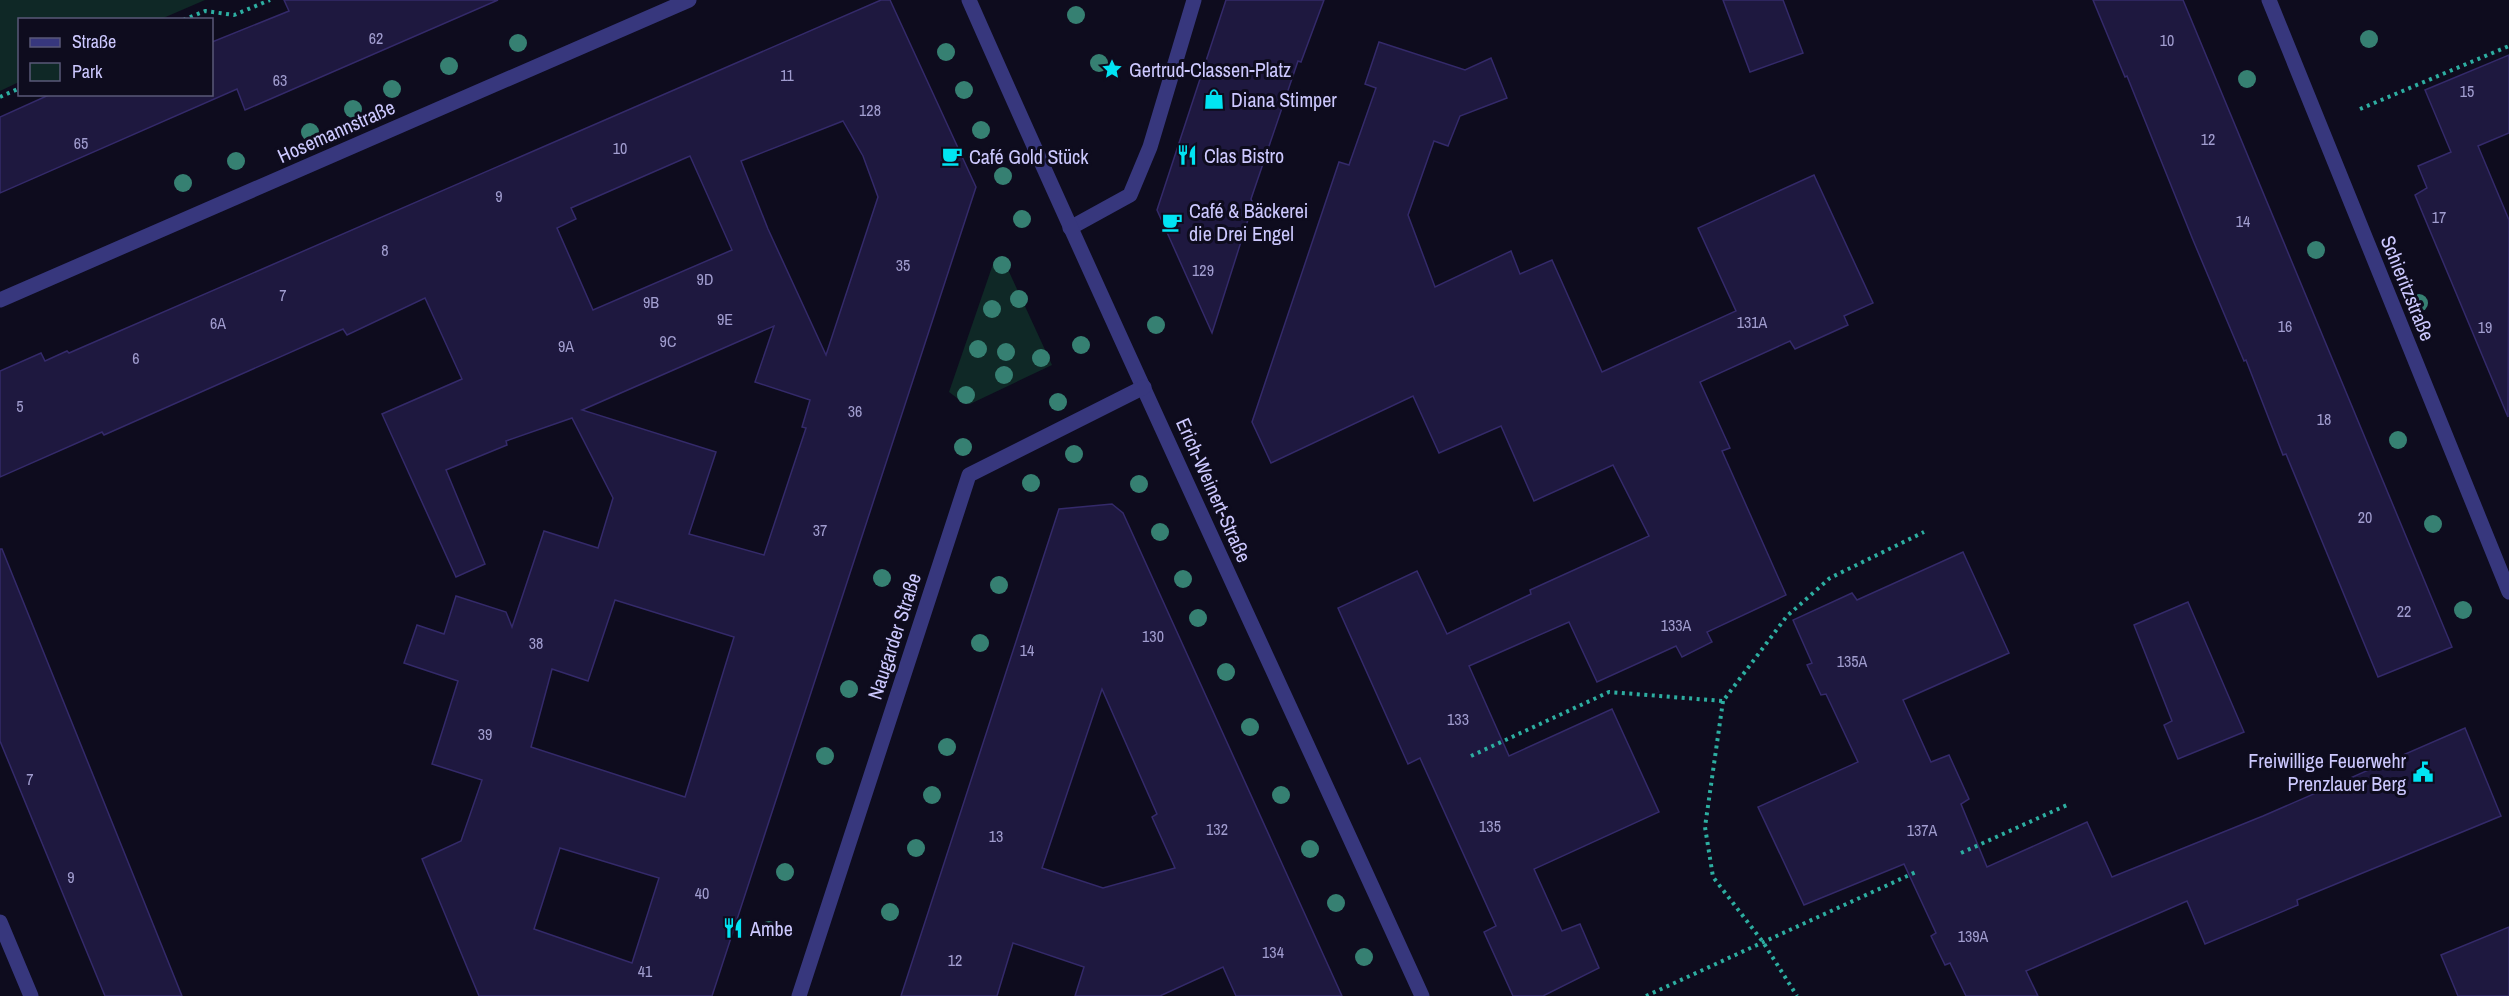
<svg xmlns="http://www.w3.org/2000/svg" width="2509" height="996" viewBox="0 0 2509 996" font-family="'Archivo Narrow',sans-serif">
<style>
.green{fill:#0f2826}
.building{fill:#1e183f;stroke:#342a6a;stroke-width:1.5;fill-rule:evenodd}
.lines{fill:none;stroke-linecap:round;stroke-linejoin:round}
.path{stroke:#2daea1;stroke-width:4;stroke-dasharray:3 4.5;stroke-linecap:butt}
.service{stroke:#37377d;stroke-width:15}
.minor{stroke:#37377d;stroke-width:15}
.tertiary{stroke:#37377d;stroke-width:15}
.tree{fill:#368072}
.labels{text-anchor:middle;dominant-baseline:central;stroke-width:6;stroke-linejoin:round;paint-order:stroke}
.number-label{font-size:16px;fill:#a19dcf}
.poi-label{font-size:20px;fill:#cdc9ff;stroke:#0e0c1e;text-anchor:start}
.street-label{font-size:20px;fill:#cdc9ff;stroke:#0e0c1e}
</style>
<rect width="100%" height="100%" fill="#0e0c1e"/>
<g class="green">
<polygon points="0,0 205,0 161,19 20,20 19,82 0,91"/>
<polygon points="1005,263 1052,365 970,404 961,401 949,392 993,264"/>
</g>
<g class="building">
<polygon points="284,0 498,0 245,110 237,89 0,193 0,117 51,94 212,94 212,42 289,11"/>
<path d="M881 0H890L976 187 712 996H479L422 859 461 841 482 780 432 764 458 681 404 663 417 625 444 634 456 596 506 612 512 627 544 531 598 548 613 498 572 418 506 441 507 445 446 470 485 564 456 577 382 414 462 379 425 298 347 335 343 329 104 435 102 432 0 477V371L41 353 45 361 67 351 69 353ZM843 121 863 156 878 197 826 355 768 229 741 161ZM690 156 732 250 593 310 557 228 576 219 571 208ZM774 326 755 382 810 400 802 427 806 428 764 555 689 534 716 452 582 410ZM615 600 734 637 685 797 531 747 552 669 588 681ZM560 848 659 878 632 963 534 929Z"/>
<polygon points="1226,0 1324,0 1301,62 1298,61 1251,199 1253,204 1212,333 1157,210"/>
<polygon points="1723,0 1783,0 1803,53 1750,72"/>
<polygon points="2093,0 2183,0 2452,647 2378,677 2286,454 2283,455 2246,360 2244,361 2193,240 2127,76 2125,77"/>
<polygon points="1379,42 1465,70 1491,58 1507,98 1460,116 1448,146 1434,141 1408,215 1435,287 1511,251 1520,274 1552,260 1602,372 1736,311 1698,228 1814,175 1873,303 1844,316 1848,325 1795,349 1790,341 1700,382 1730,448 1722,451 1786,595 1707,632 1712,642 1682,657 1676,646 1597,682 1569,622 1469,666 1509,756 1612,709 1659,812 1534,869 1562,931 1580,924 1599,968 1543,996 1513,996 1484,932 1496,926 1420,758 1408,764 1338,608 1417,571 1447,634 1531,594 1530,590 1649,536 1613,465 1534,501 1501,426 1439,453 1413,396 1271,463 1252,422 1339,162 1349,165 1376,88 1365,84"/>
<polygon points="2509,55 2509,133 2478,146 2509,220 2508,417 2415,195 2427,188 2418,166 2451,152 2425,90"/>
<path d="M1112 504 1123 513 1342 996H1236L1223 967 1160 996H1075L1084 967 1013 943 997 996H901L1059 509ZM1102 689 1157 814 1152 817 1175 868 1103 888 1042 868Z"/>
<polygon points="0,549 2,549 182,996 105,996 0,741"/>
<polygon points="1963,552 2009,653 1903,700 1931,762 1949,755 1969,799 1961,804 1987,867 2087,822 2112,877 2263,816 2465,728 2501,816 2297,900 2298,905 2205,944 2187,901 2026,971 2038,996 1966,996 1950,963 1945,965 1931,936 1936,933 1904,864 1804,905 1758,807 1858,762 1826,694 1821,695 1807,665 1812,663 1793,620 1852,593 1857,600"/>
<polygon points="2188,602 2244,732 2178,759 2164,725 2172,721 2134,625"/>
<polygon points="2509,927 2509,996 2458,996 2441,955"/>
</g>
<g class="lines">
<g class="path">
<polyline points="183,20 205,11 234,15 270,0"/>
<polyline points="0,97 20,88"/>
<polyline points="2360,109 2509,46"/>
<polyline points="1723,701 1705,827 1713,877 1763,942 1797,996"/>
<polyline points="1471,756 1609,692 1723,701 1787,616 1830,578 1924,532"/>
<polyline points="1961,853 2067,805"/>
<polyline points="1646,996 1916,872"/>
</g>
<polyline class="service" points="1070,228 1130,195 1150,147 1194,0"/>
<g class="minor">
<path d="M969 0C1116 334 1271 664 1422 996"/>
<polyline points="2269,0 2509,592"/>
<polyline points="0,922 31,996"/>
<polyline points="799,996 969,475 1144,387"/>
</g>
<polyline class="tertiary" points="0,300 689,0"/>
</g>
<g class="tree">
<circle cx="1076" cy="15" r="9"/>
<circle cx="2369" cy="39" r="9"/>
<circle cx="518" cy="43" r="9"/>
<circle cx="946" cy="52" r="9"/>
<circle cx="1099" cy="63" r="9"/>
<circle cx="449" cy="66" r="9"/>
<circle cx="2247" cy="79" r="9"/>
<circle cx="392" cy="89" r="9"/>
<circle cx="964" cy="90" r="9"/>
<circle cx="353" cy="109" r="9"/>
<circle cx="981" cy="130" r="9"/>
<circle cx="310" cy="132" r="9"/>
<circle cx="236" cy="161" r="9"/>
<circle cx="1003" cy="176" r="9"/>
<circle cx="183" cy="183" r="9"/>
<circle cx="1022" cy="219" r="9"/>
<circle cx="2316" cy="250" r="9"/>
<circle cx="1002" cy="265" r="9"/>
<circle cx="1019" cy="299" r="9"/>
<circle cx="2419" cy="303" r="9"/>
<circle cx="992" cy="309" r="9"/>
<circle cx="1156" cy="325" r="9"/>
<circle cx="1081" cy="345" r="9"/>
<circle cx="978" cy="349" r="9"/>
<circle cx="1006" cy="352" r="9"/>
<circle cx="1041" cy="358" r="9"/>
<circle cx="1004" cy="375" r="9"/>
<circle cx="966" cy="395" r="9"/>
<circle cx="1058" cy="402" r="9"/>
<circle cx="2398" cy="440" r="9"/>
<circle cx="963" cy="447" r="9"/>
<circle cx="1074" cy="454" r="9"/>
<circle cx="1031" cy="483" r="9"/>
<circle cx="1139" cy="484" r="9"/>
<circle cx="2433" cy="524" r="9"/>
<circle cx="1160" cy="532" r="9"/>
<circle cx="882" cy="578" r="9"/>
<circle cx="1183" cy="579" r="9"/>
<circle cx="999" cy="585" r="9"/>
<circle cx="2463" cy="610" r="9"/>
<circle cx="1198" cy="618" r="9"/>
<circle cx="980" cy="643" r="9"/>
<circle cx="1226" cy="672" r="9"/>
<circle cx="849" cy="689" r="9"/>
<circle cx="1250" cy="727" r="9"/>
<circle cx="947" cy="747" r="9"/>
<circle cx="825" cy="756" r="9"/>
<circle cx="932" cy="795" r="9"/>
<circle cx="1281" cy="795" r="9"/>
<circle cx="916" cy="848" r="9"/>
<circle cx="1310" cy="849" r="9"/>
<circle cx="785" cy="872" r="9"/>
<circle cx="1336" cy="903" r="9"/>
<circle cx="890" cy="912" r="9"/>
<circle cx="769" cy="930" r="9"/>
<circle cx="1364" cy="957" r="9"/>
</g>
<defs>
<g id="sight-bare" transform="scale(1.62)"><path d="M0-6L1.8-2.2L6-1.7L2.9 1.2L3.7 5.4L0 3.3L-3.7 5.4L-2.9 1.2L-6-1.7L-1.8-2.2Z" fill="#01e4f3" stroke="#0e0c1e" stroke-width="2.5" paint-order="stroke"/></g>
<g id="shop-bare" transform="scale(1.62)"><path d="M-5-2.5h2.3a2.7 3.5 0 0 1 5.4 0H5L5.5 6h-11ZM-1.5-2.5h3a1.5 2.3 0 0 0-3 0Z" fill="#01e4f3" stroke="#0e0c1e" stroke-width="2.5" paint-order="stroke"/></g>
<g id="restaurant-bare" transform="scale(1.62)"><path d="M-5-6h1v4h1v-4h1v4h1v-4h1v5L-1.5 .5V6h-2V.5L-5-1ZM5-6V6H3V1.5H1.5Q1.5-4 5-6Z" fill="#01e4f3" stroke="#0e0c1e" stroke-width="2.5" paint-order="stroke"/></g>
<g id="cafe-bare" transform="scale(1.62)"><path d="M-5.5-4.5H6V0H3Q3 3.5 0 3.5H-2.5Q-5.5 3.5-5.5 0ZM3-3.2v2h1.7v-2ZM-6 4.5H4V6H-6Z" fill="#01e4f3" stroke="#0e0c1e" stroke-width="2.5" paint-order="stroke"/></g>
<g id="civic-bare" transform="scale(1.62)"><path d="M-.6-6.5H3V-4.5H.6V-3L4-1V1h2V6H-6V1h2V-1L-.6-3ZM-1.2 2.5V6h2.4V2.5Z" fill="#01e4f3" stroke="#0e0c1e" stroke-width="2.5" paint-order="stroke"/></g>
</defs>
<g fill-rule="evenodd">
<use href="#sight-bare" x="1112" y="69"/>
<use href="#shop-bare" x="1214" y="99"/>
<use href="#restaurant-bare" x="1187" y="155"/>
<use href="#cafe-bare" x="952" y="156"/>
<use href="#cafe-bare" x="1172" y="222"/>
<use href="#civic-bare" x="2423" y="772"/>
<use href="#restaurant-bare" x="733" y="928"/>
</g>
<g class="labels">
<g class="number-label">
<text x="376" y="38">62</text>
<text x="2167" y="40">10</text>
<text x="787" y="75">11</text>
<text x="280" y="80">63</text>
<text x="2467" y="91">15</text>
<text x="870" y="110">128</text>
<text x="2208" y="139">12</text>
<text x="81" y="143">65</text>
<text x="620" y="148">10</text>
<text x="499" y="196">9</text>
<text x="2439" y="217">17</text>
<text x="2243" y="221">14</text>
<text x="385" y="250">8</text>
<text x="903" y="265">35</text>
<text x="1203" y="270">129</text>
<text x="705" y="279">9D</text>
<text x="283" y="295">7</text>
<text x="651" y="302">9B</text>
<text x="725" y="319">9E</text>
<text x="1752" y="322">131A</text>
<text x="218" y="323">6A</text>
<text x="2285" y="326">16</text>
<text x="2485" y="327">19</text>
<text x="668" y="341">9C</text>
<text x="566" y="346">9A</text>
<text x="136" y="358">6</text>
<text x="20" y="406">5</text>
<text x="855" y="411">36</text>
<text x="2324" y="419">18</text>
<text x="2365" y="517">20</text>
<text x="820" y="530">37</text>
<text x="2404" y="611">22</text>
<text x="1676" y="625">133A</text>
<text x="1153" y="636">130</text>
<text x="536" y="643">38</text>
<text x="1027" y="650">14</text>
<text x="1852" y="661">135A</text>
<text x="1458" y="719">133</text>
<text x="485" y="734">39</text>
<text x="30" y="779">7</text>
<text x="1490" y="826">135</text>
<text x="1217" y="829">132</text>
<text x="1922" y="830">137A</text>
<text x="996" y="836">13</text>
<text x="71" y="877">9</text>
<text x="702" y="893">40</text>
<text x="1973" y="936">139A</text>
<text x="1273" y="952">134</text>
<text x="955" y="960">12</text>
<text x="645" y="971">41</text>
</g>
<g class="poi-label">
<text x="1129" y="69">Gertrud-Classen-Platz</text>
<text x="1231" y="99">Diana Stimper</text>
<text x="1204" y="155">Clas Bistro</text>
<text x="969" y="156">Café Gold Stück</text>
<text x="1189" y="210">Café &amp; Bäckerei<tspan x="1189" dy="23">die Drei Engel</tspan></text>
<text x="2406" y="760" text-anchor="end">Freiwillige Feuerwehr<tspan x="2406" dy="23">Prenzlauer Berg</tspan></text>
<text x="750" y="928">Ambe</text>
</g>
<g class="street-label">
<text transform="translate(336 131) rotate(-24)">Hosemannstraße</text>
<text transform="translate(2408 288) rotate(68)">Schieritzstraße</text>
<text transform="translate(1214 490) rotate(66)">Erich-Weinert-Straße</text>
<text transform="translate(894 636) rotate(-72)">Naugarder Straße</text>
</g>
</g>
<rect x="18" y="18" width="195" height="78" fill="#0e0c1e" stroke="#5a5878" stroke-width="1.5"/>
<rect x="30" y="38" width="30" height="9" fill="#37377d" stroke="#5a5878" stroke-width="1.5"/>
<text x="72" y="48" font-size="18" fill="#cdc9ff">Straße</text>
<rect x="30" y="63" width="30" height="18" fill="#0f2826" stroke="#5a5878" stroke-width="1.5"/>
<text x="72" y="78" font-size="18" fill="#cdc9ff">Park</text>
</svg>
